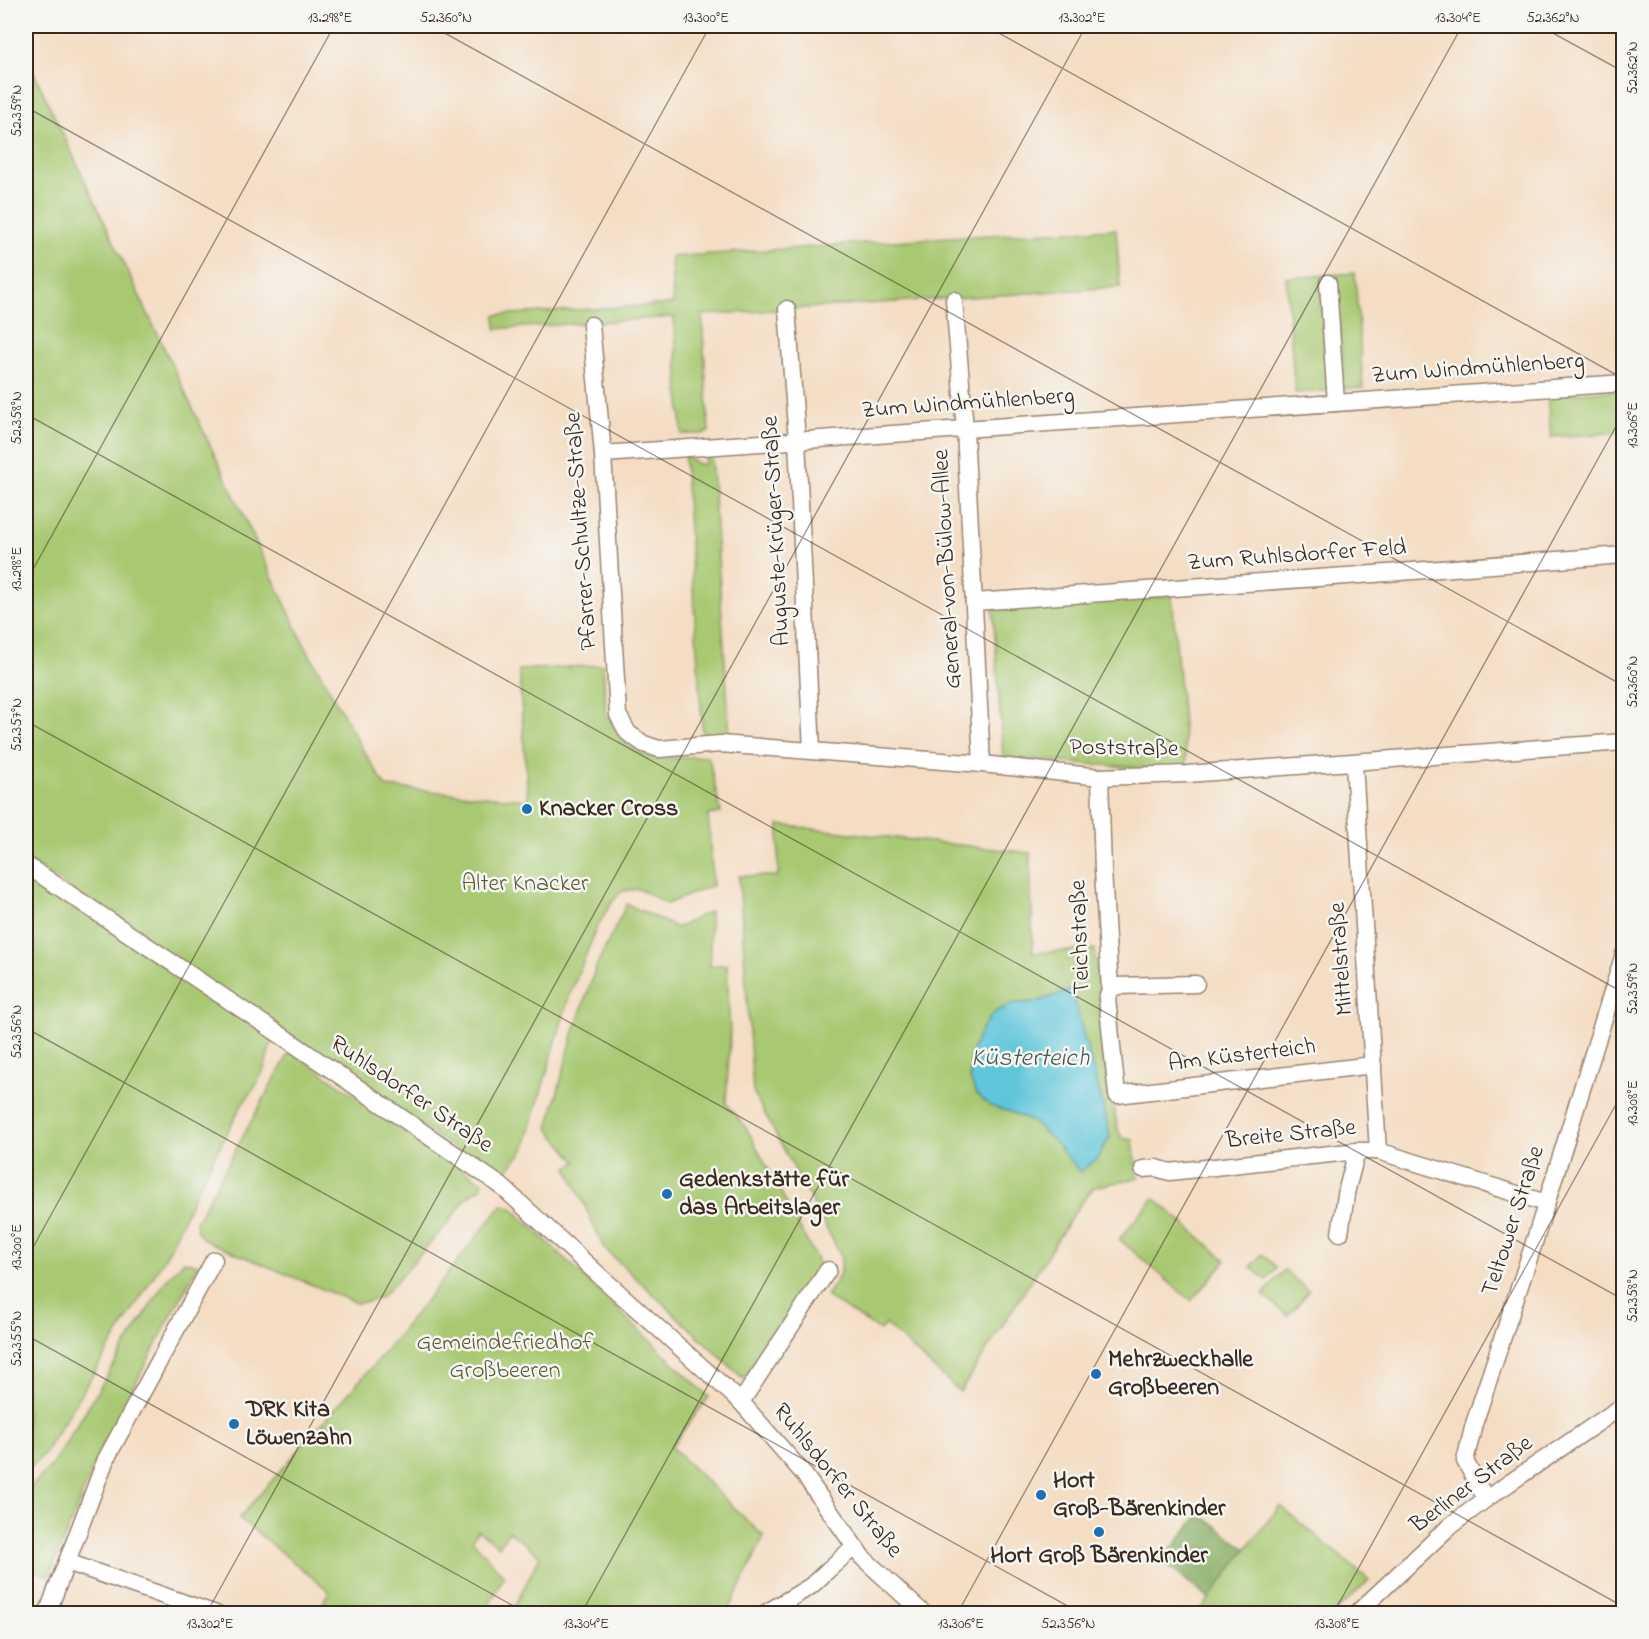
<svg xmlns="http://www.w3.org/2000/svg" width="1649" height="1639" viewBox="0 0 1649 1639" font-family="'Indie Flower',sans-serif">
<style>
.green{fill:#a8c972;stroke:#727a48;stroke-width:1.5;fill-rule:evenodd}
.forest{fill:#86ad64;stroke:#606c41;stroke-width:1.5}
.water{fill:#5ec6da;stroke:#4c787c;stroke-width:1.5}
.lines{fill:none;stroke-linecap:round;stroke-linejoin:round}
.minor-casing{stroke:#988470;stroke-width:19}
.minor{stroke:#fff;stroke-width:16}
.ticks{fill:none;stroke:#3b2a1e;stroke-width:1.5;stroke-opacity:0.45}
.poi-dot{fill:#1f6fb2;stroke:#f6f6f2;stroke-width:2}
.labels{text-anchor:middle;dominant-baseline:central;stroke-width:5;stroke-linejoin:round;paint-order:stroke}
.street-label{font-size:24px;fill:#3b2a1e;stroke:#f6f6f2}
.poi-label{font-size:24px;font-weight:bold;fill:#3b2a1e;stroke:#f6f6f2;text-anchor:start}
.park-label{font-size:24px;fill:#5c5a37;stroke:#f6f6f2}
.water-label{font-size:26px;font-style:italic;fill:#465956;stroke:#f6f6f2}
.neatline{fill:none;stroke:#3b2a1e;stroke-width:2}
.ticks-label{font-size:15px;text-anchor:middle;fill:#3b2a1e}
</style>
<rect width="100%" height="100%" fill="#f6f6f2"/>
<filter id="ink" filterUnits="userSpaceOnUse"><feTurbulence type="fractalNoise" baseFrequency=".0167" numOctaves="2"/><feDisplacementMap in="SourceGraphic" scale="12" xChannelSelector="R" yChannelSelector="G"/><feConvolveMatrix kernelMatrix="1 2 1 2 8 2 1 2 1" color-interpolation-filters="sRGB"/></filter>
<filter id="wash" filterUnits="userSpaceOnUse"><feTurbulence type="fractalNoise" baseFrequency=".008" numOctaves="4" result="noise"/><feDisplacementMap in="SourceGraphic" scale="24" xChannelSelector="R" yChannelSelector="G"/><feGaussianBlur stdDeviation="1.35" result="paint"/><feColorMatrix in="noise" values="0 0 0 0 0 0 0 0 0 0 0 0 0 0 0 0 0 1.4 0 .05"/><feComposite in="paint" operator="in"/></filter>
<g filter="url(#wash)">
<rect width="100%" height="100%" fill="#f4ddc3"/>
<g class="green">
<path d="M26 56 305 646 363 750 386 787 528 800 519 670 603 665 606 717H611C613 727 618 735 625 742 646 765 677 757 706 756L709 759 721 813 708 815 713 885 667 904 639 889 622 891 611 903 597 927 569 997 524 1150 507 1171 497 1177 26 859Z"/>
<polygon points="1116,229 1120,287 702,315 709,432 702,434 682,434 674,317 496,329 495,315 673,304 671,257 949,237"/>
<polygon points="1355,273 1363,388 1344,389 1337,282 1321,282 1327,391 1295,393 1286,278"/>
<polygon points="1623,390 1623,432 1551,437 1547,395"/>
<polygon points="711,453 730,736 703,737 684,455 698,464 705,464 705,455"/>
<polygon points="1172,596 1187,771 1003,758 993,609"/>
<path d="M779 825 1030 853 1033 953 1095 949 1104 1065 1119 1133 1122 1138 1133 1140 1138 1178 1094 1187 1078 1207 960 1392 885 1324 880 1331 826 1296C836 1280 845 1273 840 1254L753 1092 739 876H778ZM1071 990 1105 1112 1053 1140 1034 1123 1013 1113 1014 1003 1036 1002Z"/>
<polygon points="26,873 274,1040 269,1050 265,1067 257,1084 242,1105 196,1191 169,1251 44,1454 26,1472"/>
<polygon points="627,904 677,928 710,911 710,966 727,964 730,1038 726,1103 748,1131 820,1266 744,1379 604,1248 567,1167 577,1162 548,1128 574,1031 597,964"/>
<polygon points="290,1051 483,1183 481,1188 468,1196 448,1223 383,1296 368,1302 356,1303 204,1240 197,1231 196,1222"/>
<polygon points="1154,1198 1226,1260 1191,1301 1119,1239"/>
<polygon points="502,1205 511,1207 709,1397 671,1447 764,1537 727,1613 511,1613 540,1556 509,1531 499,1546 478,1530 472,1540 504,1576 485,1613 318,1613 329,1591 239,1518 385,1352"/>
<polygon points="1262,1254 1277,1268 1266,1280 1250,1267"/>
<polygon points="184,1261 198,1265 102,1447 49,1576 26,1567 26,1492 53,1464 166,1280"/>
<polygon points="1284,1270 1309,1291 1288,1316 1263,1295"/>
<polygon points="1280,1506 1369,1580 1334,1613 1198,1614 1246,1549"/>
</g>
<polygon class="forest" points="1197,1517 1207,1519 1246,1549 1209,1599 1162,1561"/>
<path class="water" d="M1072 990C1083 1039 1100 1087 1110 1137L1097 1159 1080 1172 1053 1140 1034 1123 1013 1113 990 1106 976 1094 970 1078 971 1053 982 1028 995 1012 1014 1003 1036 1002Z"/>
</g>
<g filter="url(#ink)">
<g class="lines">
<g class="minor-casing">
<g id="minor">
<polyline points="1328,283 1336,403"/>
<polyline points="954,300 965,429 982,764"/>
<polyline points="787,309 797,440 812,751"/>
<polyline points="591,325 603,454 618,715 628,733 644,744 659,749 720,744 982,764 1100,777 1187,774 1624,742"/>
<polyline points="603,454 1624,383"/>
<polyline points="974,602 1347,576 1624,555"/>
<polyline points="1354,763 1378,1151"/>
<polyline points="1100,777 1103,870 1110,990 1107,998 1117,1095 1373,1065"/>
<polyline points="26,865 288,1040 500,1185 600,1276 741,1402 803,1473 862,1557 924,1614"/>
<polyline points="1110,990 1117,986 1196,984"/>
<polyline points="1143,1169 1156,1168 1170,1172 1357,1151 1378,1151 1546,1203"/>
<polyline points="1340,1233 1347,1189 1357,1151"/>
<polyline points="741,1402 828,1270"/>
<polyline points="1486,1499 1465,1461 1474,1424 1533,1246 1624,954"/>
<polyline points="67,1562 216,1614"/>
<polyline points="47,1614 106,1459 214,1260"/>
<polyline points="764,1614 811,1586 828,1570 846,1554 856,1548"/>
<polyline points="1356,1614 1450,1526 1486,1499 1624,1405"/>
</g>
</g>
<use href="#minor" class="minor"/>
</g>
</g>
<path class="ticks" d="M432 26 1624 686M986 26 1624 379M1540 26 1624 72M26 107 1624 993M26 414 1624 1300M26 582 334 26M26 721 1624 1607M26 1028 1082 1614M26 1260 710 26M26 1335 528 1614M206 1614 1086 26M581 1614 1462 26M957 1614 1624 412M1333 1614 1624 1090"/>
<g class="poi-dot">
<circle cx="527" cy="809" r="6"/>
<circle cx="667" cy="1194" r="6"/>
<circle cx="1096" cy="1374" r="6"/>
<circle cx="234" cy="1424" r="6"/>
<circle cx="1041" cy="1495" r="6"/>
<circle cx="1099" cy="1532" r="6"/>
</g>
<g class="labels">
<g class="street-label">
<text transform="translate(1478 369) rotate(-4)">Zum Windmühlenberg</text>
<text transform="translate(968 404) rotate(-4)">Zum Windmühlenberg</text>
<text transform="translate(582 531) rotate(-94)">Pfarrer-Schultze-Straße</text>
<text transform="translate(777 531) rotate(-93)">Auguste-Krüger-Straße</text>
<text transform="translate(1297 556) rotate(-4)">Zum Ruhlsdorfer Feld</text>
<text transform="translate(948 569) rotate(-93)">General-von-Bülow-Allee</text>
<text transform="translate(1124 749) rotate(1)">Poststraße</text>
<text transform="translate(1081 937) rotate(-92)">Teichstraße</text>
<text transform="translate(1342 959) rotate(-94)">Mittelstraße</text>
<text transform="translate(1242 1056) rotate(-7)">Am Küsterteich</text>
<text transform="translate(411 1095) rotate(34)">Ruhlsdorfer Straße</text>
<text transform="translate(1291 1135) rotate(-6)">Breite Straße</text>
<text transform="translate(1514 1221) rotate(-72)">Teltower Straße</text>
<text transform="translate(837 1481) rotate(51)">Ruhlsdorfer Straße</text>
<text transform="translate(1472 1485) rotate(-37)">Berliner Straße</text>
</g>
<g class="poi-label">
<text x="539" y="809">Knacker Cross</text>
<text x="679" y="1180">Gedenkstätte für<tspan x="679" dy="28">das Arbeitslager</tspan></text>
<text x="1108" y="1360">Mehrzweckhalle<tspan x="1108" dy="28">Großbeeren</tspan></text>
<text x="246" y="1410">DRK Kita<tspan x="246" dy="28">Löwenzahn</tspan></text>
<text x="1053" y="1481">Hort<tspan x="1053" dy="28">Groß-Bärenkinder</tspan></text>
<text x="1099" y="1556" text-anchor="middle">Hort Groß Bärenkinder</text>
</g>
<g class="park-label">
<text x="525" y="884">Alter Knacker</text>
<text x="505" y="1343">Gemeindefriedhof<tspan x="505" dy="28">Großbeeren</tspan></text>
</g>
<g class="water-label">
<text x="1030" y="1059">Küsterteich</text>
</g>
</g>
<rect width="1649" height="1639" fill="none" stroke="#f6f6f2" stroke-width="66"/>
<rect x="33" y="33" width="1583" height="1573" class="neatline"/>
<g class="ticks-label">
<text x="330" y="22">13.298°E</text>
<text x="446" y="22">52.360°N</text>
<text x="706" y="22">13.300°E</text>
<text x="1082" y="22">13.302°E</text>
<text x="1458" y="22">13.304°E</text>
<text x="1553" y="22">52.362°N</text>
<text transform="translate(1632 68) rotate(-90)" y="5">52.362°N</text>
<text transform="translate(16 111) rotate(-90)" y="5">52.359°N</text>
<text transform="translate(16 418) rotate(-90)" y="5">52.358°N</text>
<text transform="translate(1632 425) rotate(-90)" y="5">13.306°E</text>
<text transform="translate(16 569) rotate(-90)" y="5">13.298°E</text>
<text transform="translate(1632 682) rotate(-90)" y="5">52.360°N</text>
<text transform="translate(16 725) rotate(-90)" y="5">52.357°N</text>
<text transform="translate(1632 989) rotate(-90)" y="5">52.359°N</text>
<text transform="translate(16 1032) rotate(-90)" y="5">52.356°N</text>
<text transform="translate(1632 1103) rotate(-90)" y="5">13.308°E</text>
<text transform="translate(16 1247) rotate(-90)" y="5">13.300°E</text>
<text transform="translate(1632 1296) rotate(-90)" y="5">52.358°N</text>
<text transform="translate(16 1339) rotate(-90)" y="5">52.355°N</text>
<text x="210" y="1628">13.302°E</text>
<text x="586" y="1628">13.304°E</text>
<text x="961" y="1628">13.306°E</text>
<text x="1068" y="1628">52.356°N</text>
<text x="1337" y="1628">13.308°E</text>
</g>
</svg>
